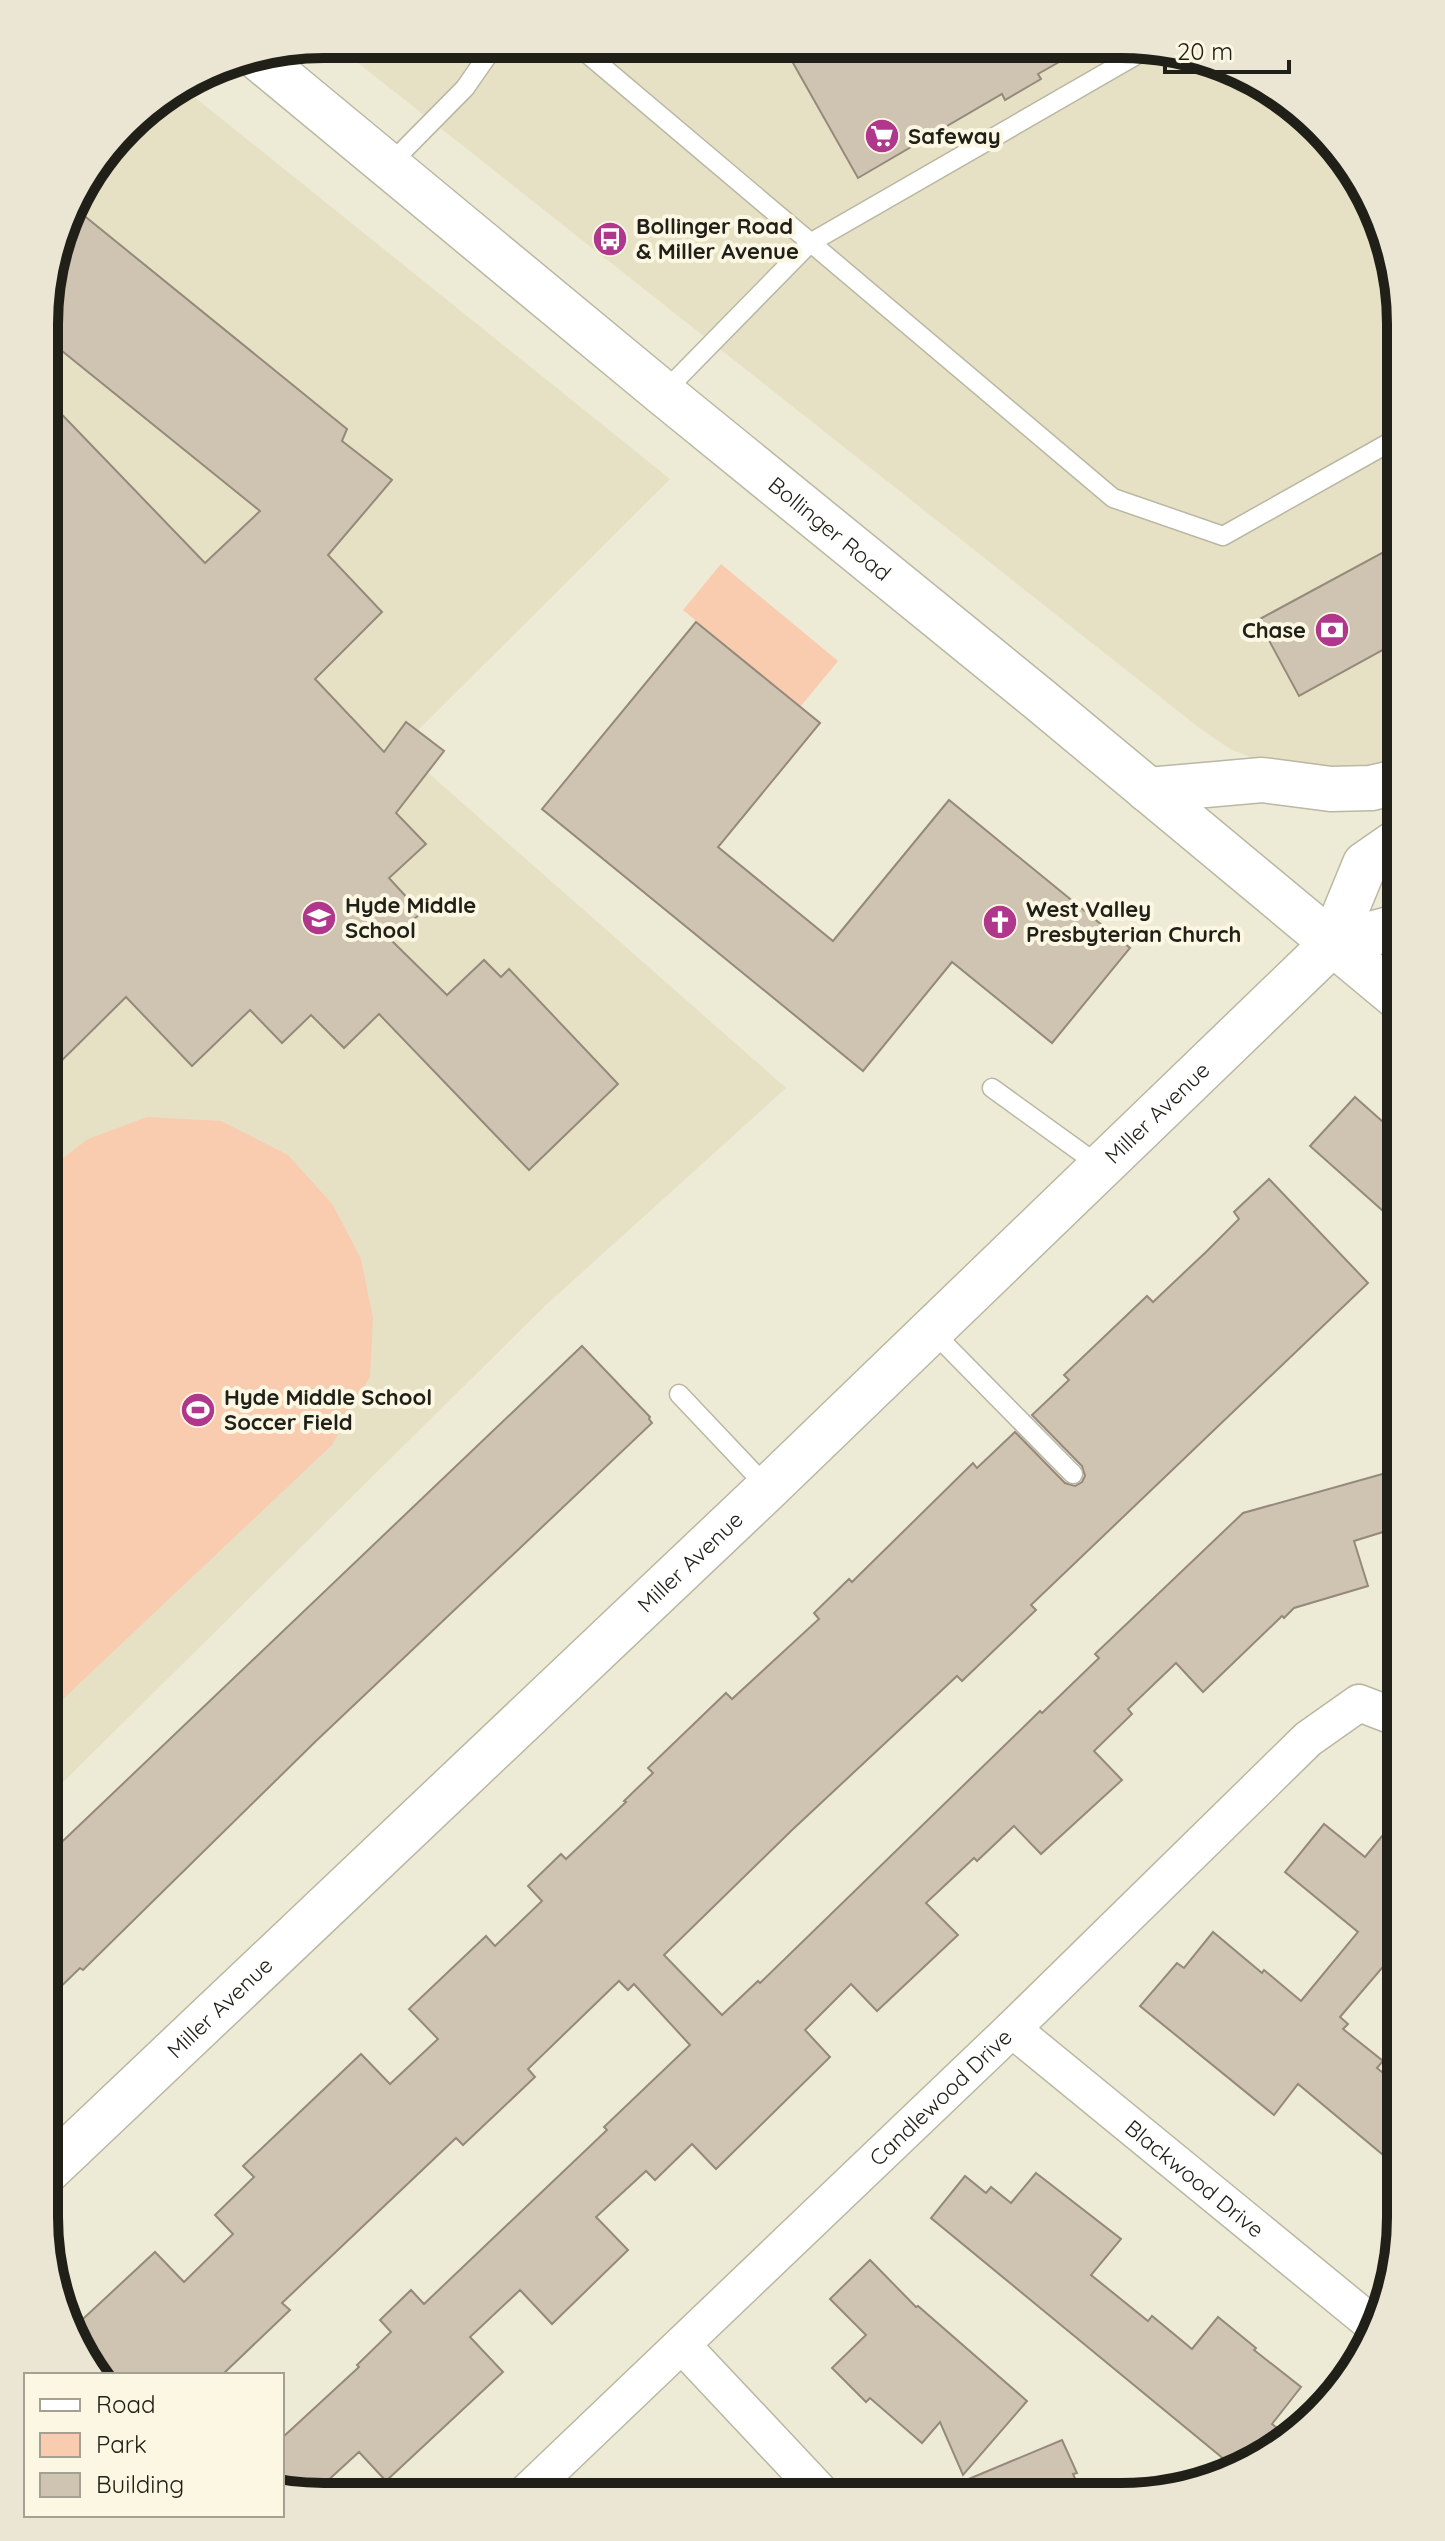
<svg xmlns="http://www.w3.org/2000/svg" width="1445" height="2541" viewBox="0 0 1445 2541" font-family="Quicksand,sans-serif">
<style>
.built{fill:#e6e1c5}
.green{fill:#f9cbaf}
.building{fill:#cfc3b2;stroke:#958a7a;stroke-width:2}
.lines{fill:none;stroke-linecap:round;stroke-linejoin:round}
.service-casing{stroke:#bab7a3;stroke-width:21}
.minor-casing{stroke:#bab7a3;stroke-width:39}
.secondary-casing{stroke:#bab7a3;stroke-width:47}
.service{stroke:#fff;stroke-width:18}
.minor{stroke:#fff;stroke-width:36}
.secondary{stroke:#fff;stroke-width:44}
.labels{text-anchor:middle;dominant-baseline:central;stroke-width:8;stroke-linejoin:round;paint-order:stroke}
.poi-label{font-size:22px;font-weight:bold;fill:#212018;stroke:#fbf7e3;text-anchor:start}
.street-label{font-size:22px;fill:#212018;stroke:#fbf7e3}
.rim{fill:none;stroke:#212018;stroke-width:10}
</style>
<rect width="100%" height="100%" fill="#edead6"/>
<g class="built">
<polygon points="334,44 1175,49 1305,113 1386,233 1401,324 1401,765 1363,773 1267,764 1230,749 1202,730"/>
<polygon points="182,87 670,479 400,748 786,1088 546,1305 45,1800 46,288 73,200 139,114"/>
</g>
<g class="green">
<polygon points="721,564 838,661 800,707 683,610"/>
<polygon points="147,1117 221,1121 288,1155 333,1205 361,1259 373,1318 370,1376 332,1445 45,1716 45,1172 88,1139"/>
</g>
<g class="building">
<polygon points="784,47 1082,49 1038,74 1041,79 1005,100 1002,94 858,178"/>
<polygon points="71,205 347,429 342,441 392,480 328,555 382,612 315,679 384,752 406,722 444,751 396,813 426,844 389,878 421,913 391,940 447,995 484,960 501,977 509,969 618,1084 529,1170 379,1014 344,1048 311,1015 282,1043 250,1010 192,1066 126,997 45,1077 46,398 205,563 260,511 46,338 46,288"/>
<polygon points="1391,548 1401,566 1401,640 1299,696 1258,620"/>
<polygon points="696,622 820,723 718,847 833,941 949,800 1130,948 1052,1043 952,962 863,1071 542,809"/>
<polygon points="1355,1097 1401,1138 1401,1227 1310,1146"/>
<polygon points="1269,1179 1368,1283 1031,1605 1036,1610 962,1681 957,1676 791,1831 664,1955 722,2015 758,1981 760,1983 1040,1711 1042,1713 1099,1658 1095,1654 1243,1513 1386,1473 1400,1518 1397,1519 1399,1527 1354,1541 1368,1586 1294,1608 1284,1618 1282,1616 1203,1692 1176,1663 1128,1709 1132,1714 1094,1751 1122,1780 1041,1854 1014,1826 977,1861 974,1858 926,1903 958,1935 877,2011 851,1984 805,2030 830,2057 716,2169 692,2144 655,2180 646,2171 596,2217 628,2250 552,2324 520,2290 470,2337 503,2372 386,2481 359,2452 312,2495 287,2495 282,2493 282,2438 359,2367 357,2365 391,2332 380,2320 411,2290 424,2304 607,2130 604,2127 690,2045 634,1984 628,1990 619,1981 528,2069 535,2077 463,2145 456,2138 282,2303 290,2310 222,2375 93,2375 70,2331 155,2252 184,2282 233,2234 215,2215 254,2177 243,2166 361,2054 390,2084 438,2039 409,2009 486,1936 495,1946 542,1901 528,1886 561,1854 566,1859 626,1802 624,1801 653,1773 648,1768 726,1693 732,1699 819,1619 814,1613 849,1579 852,1582 973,1463 977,1468 1015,1432 1065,1483 1075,1486 1082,1482 1085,1476 1082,1466 1032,1415 1069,1380 1064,1375 1147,1296 1153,1302 1207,1251 1239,1219 1234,1212"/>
<polygon points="582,1346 650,1417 649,1419 652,1423 316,1741 83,1970 80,1968 44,2003 44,1859"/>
<polygon points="1400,1814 1400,1947 1340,2017 1348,2024 1343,2029 1383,2061 1377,2068 1400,2087 1400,2169 1298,2084 1274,2115 1140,2006 1177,1963 1184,1968 1213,1932 1262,1973 1264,1970 1301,2001 1358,1932 1285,1872 1324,1824 1365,1857"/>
<polygon points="1036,2173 1121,2239 1091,2275 1148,2321 1152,2316 1192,2349 1218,2317 1256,2348 1254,2350 1301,2387 1272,2424 1291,2439 1236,2469 931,2218 965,2176 986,2193 991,2187 1011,2203"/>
<polygon points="870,2260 916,2307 918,2306 1027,2401 963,2475 940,2422 922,2443 870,2398 866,2402 832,2368 866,2335 830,2299"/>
<polygon points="1062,2440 1077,2473 1073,2474 1083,2497 928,2496"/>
</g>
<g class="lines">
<g class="service-casing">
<g id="service">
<polyline points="578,46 1113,498 1223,536 1401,436"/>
<polyline points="388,166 465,88 495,45"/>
<polyline points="663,393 810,243 1147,49"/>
<polyline points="992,1088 1100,1166"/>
<polyline points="931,1330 1073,1474"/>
<polyline points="679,1394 768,1488"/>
</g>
</g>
<g class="minor-casing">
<g id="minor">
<path id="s1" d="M1012 2029 1376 2327"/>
<polyline points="682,2345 824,2496"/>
<path id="s2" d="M524 2495 1012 2029 1308 1739 1359 1703 1401 1719"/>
</g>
</g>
<g class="secondary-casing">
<g id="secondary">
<path id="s3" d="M257 57 663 393 1039 699 1401 1000"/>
<polyline points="1148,790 1262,780 1331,789 1371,788 1401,781"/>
<polyline points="1332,944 1401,926"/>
<path id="s4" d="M44 2174 768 1488 1332 944 1365 864 1401 839"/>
</g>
</g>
<use href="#service" class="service"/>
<use href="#minor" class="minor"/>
<use href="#secondary" class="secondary"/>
</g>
<defs>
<g id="supermarket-disc" transform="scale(1.8)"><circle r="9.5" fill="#b0378b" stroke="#fbf7e3"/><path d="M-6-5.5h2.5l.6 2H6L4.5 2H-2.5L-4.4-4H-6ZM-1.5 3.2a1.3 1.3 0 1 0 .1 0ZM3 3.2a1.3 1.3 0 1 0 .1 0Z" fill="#fff"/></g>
<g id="bus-disc" transform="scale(1.8)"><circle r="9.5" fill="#b0378b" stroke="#fbf7e3"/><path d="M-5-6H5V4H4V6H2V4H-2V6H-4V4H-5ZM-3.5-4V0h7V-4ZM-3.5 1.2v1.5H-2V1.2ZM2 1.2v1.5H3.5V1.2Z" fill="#fff"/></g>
<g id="bank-disc" transform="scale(1.8)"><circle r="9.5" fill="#b0378b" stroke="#fbf7e3"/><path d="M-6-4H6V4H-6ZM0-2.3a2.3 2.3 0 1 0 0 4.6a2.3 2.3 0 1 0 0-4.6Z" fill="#fff"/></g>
<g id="school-disc" transform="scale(1.8)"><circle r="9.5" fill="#b0378b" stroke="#fbf7e3"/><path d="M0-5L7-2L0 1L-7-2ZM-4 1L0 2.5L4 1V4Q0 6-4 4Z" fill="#fff"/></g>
<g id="church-disc" transform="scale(1.8)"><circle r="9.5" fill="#b0378b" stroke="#fbf7e3"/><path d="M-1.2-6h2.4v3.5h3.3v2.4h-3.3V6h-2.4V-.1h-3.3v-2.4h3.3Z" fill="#fff"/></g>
<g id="stadium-disc" transform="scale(1.8)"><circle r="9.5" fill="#b0378b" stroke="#fbf7e3"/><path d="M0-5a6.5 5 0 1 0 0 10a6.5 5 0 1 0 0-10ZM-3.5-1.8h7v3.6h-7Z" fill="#fff"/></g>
</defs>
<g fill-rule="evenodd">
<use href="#supermarket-disc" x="882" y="136"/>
<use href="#bus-disc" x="610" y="239"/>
<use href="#bank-disc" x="1332" y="630"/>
<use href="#school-disc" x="319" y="918"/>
<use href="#church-disc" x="1000" y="922"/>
<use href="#stadium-disc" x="198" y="1410"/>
</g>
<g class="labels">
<g class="poi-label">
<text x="908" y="136">Safeway</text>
<text x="636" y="226">Bollinger Road<tspan x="636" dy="25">&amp; Miller Avenue</tspan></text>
<text x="1306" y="630" text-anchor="end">Chase</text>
<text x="345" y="905">Hyde Middle<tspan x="345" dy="25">School</tspan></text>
<text x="1026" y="909">West Valley<tspan x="1026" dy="25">Presbyterian Church</tspan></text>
<text x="224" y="1397">Hyde Middle School<tspan x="224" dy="25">Soccer Field</tspan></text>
</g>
<g class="street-label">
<text stroke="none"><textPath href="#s3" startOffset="742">Bollinger Road</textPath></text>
<text stroke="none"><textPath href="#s4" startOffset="1538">Miller Avenue</textPath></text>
<text stroke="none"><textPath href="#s4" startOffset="890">Miller Avenue</textPath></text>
<text stroke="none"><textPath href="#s4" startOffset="242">Miller Avenue</textPath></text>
<text stroke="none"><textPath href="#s2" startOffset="576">Candlewood Drive</textPath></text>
<text stroke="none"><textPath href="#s1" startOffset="236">Blackwood Drive</textPath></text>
</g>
</g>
<path d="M0 0H1445V2541H0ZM324 58H1121A266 266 0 0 1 1387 324V2217A266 266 0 0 1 1121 2483H324A266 266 0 0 1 58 2217V324A266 266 0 0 1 324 58Z" fill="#eae6d3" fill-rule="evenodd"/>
<path class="rim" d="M324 58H1121A266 266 0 0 1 1387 324V2217A266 266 0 0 1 1121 2483H324A266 266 0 0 1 58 2217V324A266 266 0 0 1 324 58Z"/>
<rect x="24" y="2373" width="260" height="144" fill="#fbf7e3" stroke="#a4a192" stroke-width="2"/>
<rect x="40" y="2399" width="40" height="12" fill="#ffffff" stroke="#a4a192" stroke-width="2"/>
<text x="96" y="2413" font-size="24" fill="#212018">Road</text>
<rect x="40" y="2433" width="40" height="24" fill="#f9cbaf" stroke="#a4a192" stroke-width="2"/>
<text x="96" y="2453" font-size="24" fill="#212018">Park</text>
<rect x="40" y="2473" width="40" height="24" fill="#cfc3b2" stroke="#a4a192" stroke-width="2"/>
<text x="96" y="2493" font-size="24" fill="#212018">Building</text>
<path d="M1165 60v12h124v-12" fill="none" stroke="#212018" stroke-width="4"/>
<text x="1177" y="60" font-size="24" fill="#212018" stroke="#fbf7e3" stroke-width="6" paint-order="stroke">20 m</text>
</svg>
